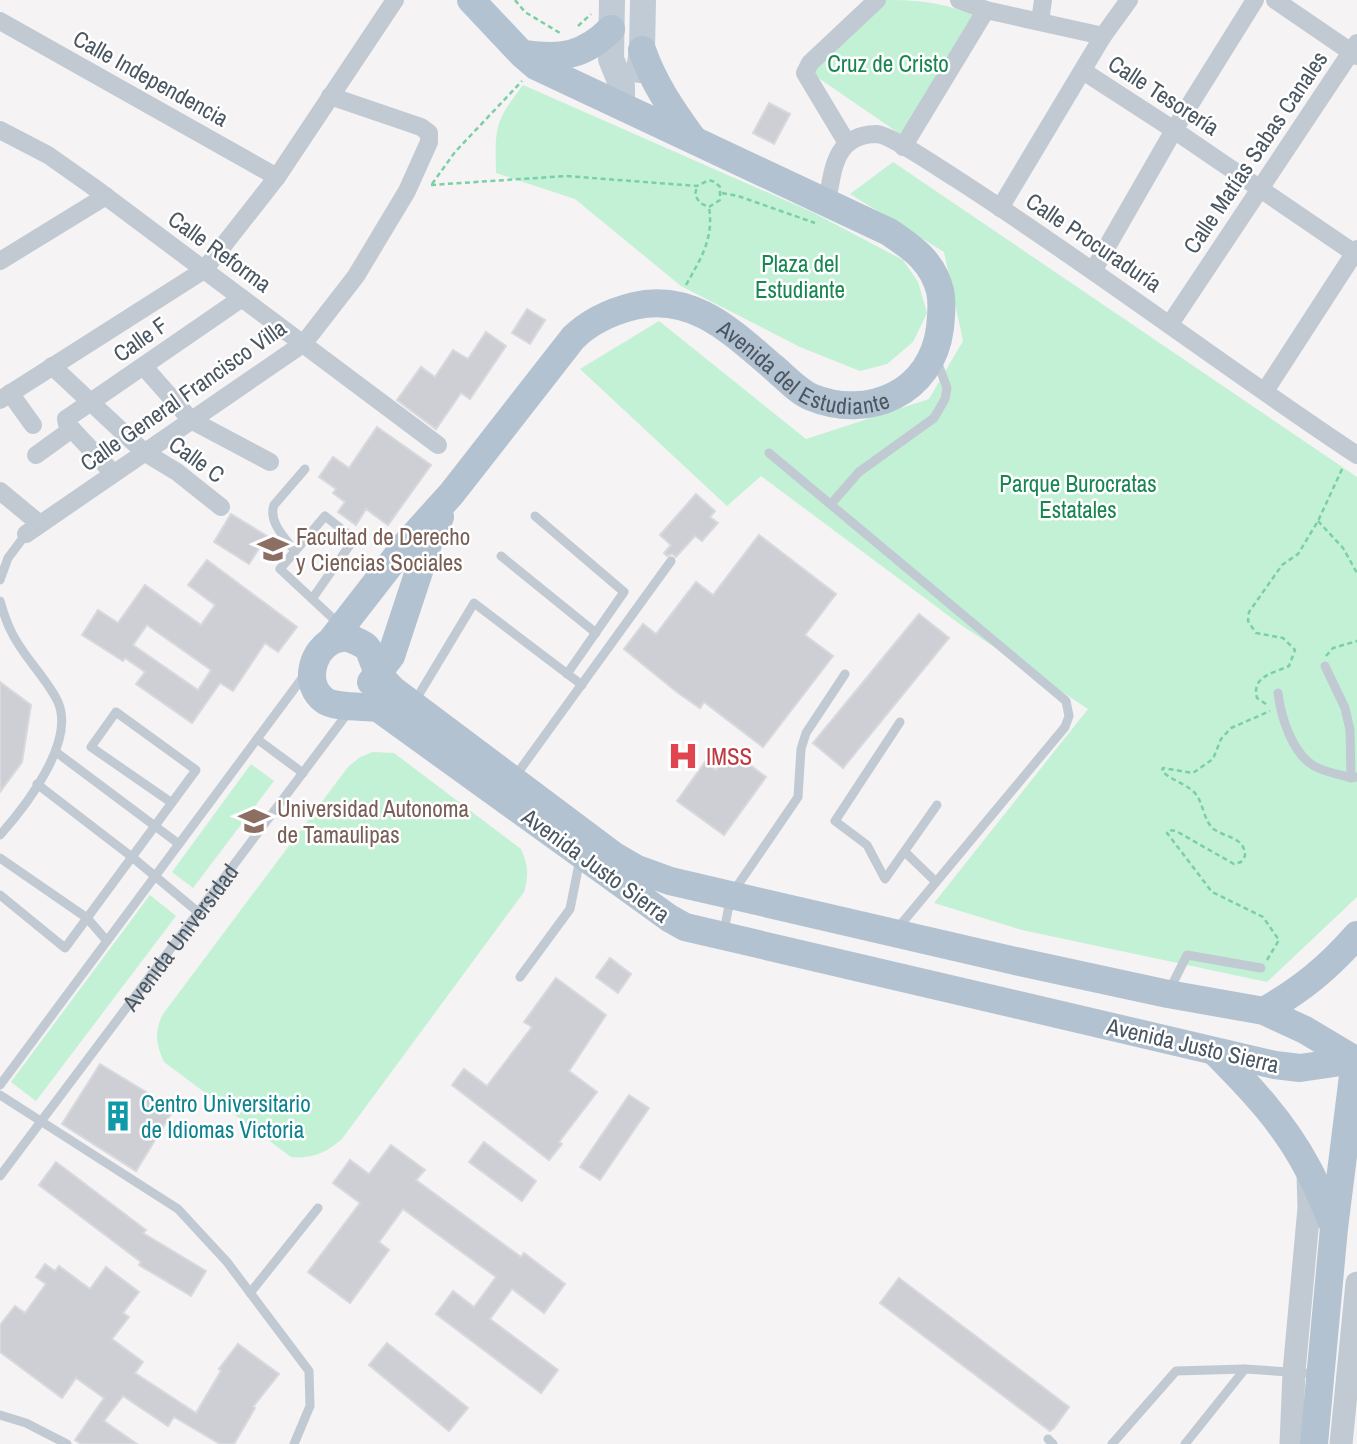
<svg xmlns="http://www.w3.org/2000/svg" width="1357" height="1444" viewBox="0 0 1357 1444" font-family="'Archivo Narrow',sans-serif">
<style>
.green{fill:#c3f1d5}
.building{fill:#cdcfd5;stroke:#d7d9de;stroke-width:2;fill-rule:evenodd}
.lines{fill:none;stroke-linecap:round;stroke-linejoin:round}
.path{stroke:#7ad0a6;stroke-width:2.5;stroke-dasharray:5 3.5;stroke-linecap:butt}
.service{stroke:#c1cad2;stroke-width:9}
.minor{stroke:#c1cad2;stroke-width:18}
.tertiary{stroke:#c1cad2;stroke-width:23}
.secondary{stroke:#c1cbd6;stroke-width:26}
.primary{stroke:#b3c2d1;stroke-width:28}
.labels{text-anchor:middle;dominant-baseline:central;stroke-width:5;stroke-linejoin:round;paint-order:stroke}
.park-label{font-size:23px;fill:#17864f;stroke:#fff}
.street-label{font-size:23px;fill:#4a5661;stroke:#fff}
.education-label{font-size:23px;fill:#785e54;stroke:#fff;text-anchor:start}
.health-label{font-size:23px;fill:#be3a42;stroke:#fff;text-anchor:start}
.culture-label{font-size:23px;fill:#0d838f;stroke:#fff;text-anchor:start}
</style>
<rect width="100%" height="100%" fill="#f5f3f3"/>
<g class="green">
<path d="M881 0C922 0 939 2 977 16L903 136 817 77 810 67Z"/>
<path d="M523 85 812 212 903 260 918 282 927 313 913 342 887 364 860 371 800 347 681 286 575 199 496 173C495 126 495 122 523 85Z"/>
<polygon points="893,162 1357,477 1357,897 1267,982 1022,930 934,903 1088,709 961,625 761,476 727,506 580,369 659,321 806,439 929,399 963,341 944,252 850,194"/>
<path d="M373 752 394 753 521 849C528 865 529 875 524 892L342 1139C326 1153 312 1159 291 1157L164 1062C156 1045 154 1031 163 1014L348 767 360 757Z"/>
<polygon points="251,764 274,781 193,888 172,872"/>
<polygon points="150,895 176,916 36,1101 11,1082"/>
</g>
<g class="building">
<polygon points="769,103 790,114 774,144 753,133"/>
<polygon points="527,309 545,320 530,344 512,333"/>
<polygon points="486,332 506,346 470,399 461,393 436,429 397,400 421,367 435,377 453,350 468,359"/>
<polygon points="377,427 431,465 388,525 366,509 356,525 338,512 345,502 333,493 336,489 319,477 333,457 349,468"/>
<polygon points="696,494 715,511 710,517 718,523 702,541 695,536 676,557 672,554 667,556 664,553 671,545 660,535"/>
<polygon points="231,514 267,536 249,564 214,542"/>
<polygon points="759,535 836,594 805,635 833,656 763,747 704,702 700,708 678,693 624,649 643,624 656,634 696,582 713,595"/>
<path d="M207 560 297 627 278 652 265 643 233 691 220 683 192 723 136 684 145 672 125 658 123 661 82 635 98 610 118 623 145 585 201 625 215 605 188 585ZM147 625 211 670 198 690 133 645Z"/>
<polygon points="919,614 949,638 843,768 813,743"/>
<polygon points="0,682 31,705 22,762 0,792"/>
<polygon points="730,750 766,777 724,835 677,801 705,762 716,770"/>
<polygon points="610,958 631,974 618,993 596,977"/>
<polygon points="556,978 606,1015 569,1071 597,1092 559,1142 562,1144 549,1160 452,1085 464,1069 487,1086 532,1027 524,1022"/>
<polygon points="100,1064 174,1109 136,1171 62,1124"/>
<polygon points="629,1095 649,1108 600,1180 580,1167"/>
<polygon points="484,1142 536,1181 522,1201 469,1162"/>
<polygon points="391,1145 425,1170 416,1180 521,1257 524,1253 565,1284 544,1313 512,1289 490,1319 558,1370 541,1393 436,1314 453,1291 474,1307 496,1277 403,1209 379,1242 389,1250 350,1303 308,1272 360,1203 333,1183 350,1160 369,1174"/>
<polygon points="56,1162 146,1230 143,1233 206,1271 191,1296 139,1265 141,1262 39,1185"/>
<polygon points="45,1264 55,1271 59,1266 90,1289 106,1267 139,1292 123,1313 129,1317 112,1339 143,1362 135,1373 196,1413 221,1371 219,1369 238,1344 279,1374 253,1407 255,1408 234,1444 220,1444 174,1417 168,1426 123,1396 104,1421 137,1444 81,1444 75,1440 104,1398 76,1378 62,1398 0,1352 0,1325 15,1306 25,1313 46,1284 36,1277"/>
<polygon points="899,1278 1069,1407 1054,1428 1050,1431 880,1303"/>
<polygon points="387,1343 468,1408 449,1431 369,1365"/>
</g>
<g class="lines">
<g class="path">
<polyline points="515,0 525,12 560,33"/>
<polyline points="578,26 591,14"/>
<polyline points="432,184 455,152 522,81"/>
<polyline points="431,185 566,176 697,186 709,180 715,182 720,187 720,200 709,207 700,203 695,195 697,186"/>
<polyline points="722,193 738,196 815,223"/>
<path d="M686 285C701 258 714 239 709 207"/>
<polyline points="1318,521 1343,548 1357,573"/>
<polyline points="1326,656 1333,648 1357,641"/>
<path d="M1266 704 1257 698C1251 676 1274 673 1289 666L1295 650 1283 638 1256 633 1248 621 1249 612 1282 565 1298 554 1318 521 1343 467"/>
<path d="M1267 960 1279 940 1263 917 1212 892 1167 833 1169 830 1176 831 1234 864 1241 862 1245 856C1245 838 1228 838 1215 830 1203 822 1204 802 1194 792 1184 783 1171 780 1162 771L1163 768 1193 773 1213 759 1221 739 1231 728 1270 711"/>
</g>
<g class="service">
<polyline points="769,453 1066,701 1069,716 1065,727 897,929"/>
<polyline points="831,504 859,472 934,418 945,399 947,388 937,361"/>
<polyline points="535,516 624,592 567,674"/>
<path d="M295 551C285 538 268 522 274 505L305 469"/>
<polyline points="501,556 596,633"/>
<polyline points="0,580 8,558 26,534"/>
<polyline points="312,599 354,539 325,516 280,569 339,624"/>
<path d="M0 601C3 611 6 622 11 631 22 655 43 674 56 698 79 738 26 806 0 835"/>
<polyline points="1325,666 1345,708 1350,730 1351,778"/>
<path d="M1278 693C1281 717 1292 753 1314 766 1324 772 1339 774 1351 778L1357 777"/>
<polyline points="415,701 474,603 582,685"/>
<polyline points="900,722 835,821 867,845 885,879 937,805"/>
<polyline points="257,739 303,773"/>
<polyline points="56,752 179,844"/>
<polyline points="514,778 671,561"/>
<polyline points="37,784 132,857 198,912"/>
<polyline points="905,852 936,882"/>
<polyline points="0,858 87,918 107,941"/>
<path d="M0 895 65 948C109 888 153 829 196 770L116 712 91 747 172 803"/>
<polyline points="724,931 731,895 798,797 801,749 806,733 845,674"/>
<polyline points="520,977 570,909 580,859"/>
<polyline points="1170,989 1187,955 1261,968"/>
<polyline points="0,1085 306,673"/>
<polyline points="0,1095 178,1209 227,1262 309,1371 310,1406 294,1444"/>
<path id="s1" d="M0 1176 350 710"/>
<polyline points="250,1293 318,1208"/>
<polyline points="0,1415 26,1423 67,1444"/>
<polyline points="1048,1439 1053,1444"/>
<polyline points="1112,1444 1176,1371 1245,1369 1318,1374"/>
<polyline points="1185,1444 1245,1369"/>
</g>
<g class="minor">
<polyline points="959,0 986,10 1103,36"/>
<polyline points="1275,0 1357,56"/>
<polyline points="0,21 277,177"/>
<polyline points="1040,21 1043,0"/>
<polyline points="1083,71 1174,130 1357,255"/>
<polyline points="0,130 48,155 92,186 438,445"/>
<polyline points="847,143 805,73 810,63 877,0"/>
<polyline points="903,147 986,10"/>
<path d="M827 203C833 170 834 135 876 134 890 134 940 169 955 178 1092 266 1221 365 1357 455"/>
<polyline points="1000,208 1103,36 1129,0"/>
<polyline points="0,261 106,196"/>
<polyline points="1093,271 1174,130 1255,0"/>
<polyline points="1170,324 1357,43"/>
<polyline points="52,366 144,452 177,472 221,507"/>
<polyline points="144,367 191,420 270,462"/>
<polyline points="1265,391 1357,249"/>
<polyline points="10,393 33,425"/>
<polyline points="0,400 204,270 277,177 395,0"/>
<polyline points="36,455 72,429"/>
<polyline points="113,473 67,424 66,419 242,298"/>
<polyline points="0,491 40,524"/>
<polyline points="26,534 304,343 356,276 407,191 429,142 429,133 421,127 330,96"/>
</g>
<g class="tertiary">
<polyline points="1291,1444 1294,1372 1309,1208 1308,1174"/>
<polyline points="1341,1444 1357,1283"/>
</g>
<g class="secondary">
<polyline points="612,0 611,59 622,86 622,107"/>
<polyline points="639,70 642,50 643,0"/>
</g>
<g class="primary">
<path d="M642 50C654 84 672 110 693 139"/>
<path d="M525 54C561 59 584 56 611 29"/>
<path d="M346 637C376 648 366 649 378 672 382 679 388 685 393 690L613 855 637 869 670 881 1020 962 1168 994 1264 1011 1305 1030 1355 1060 1300 1068 1275 1065 685 927 669 918 378 708C364 706 334 708 324 700 304 685 311 654 330 642 334 639 341 638 346 637Z"/>
<path id="s2" d="M330 642 407 543 452 493 573 338C590 321 610 312 634 306 692 292 732 332 773 367 785 377 797 391 811 397 869 421 932 392 940 328 941 316 943 303 940 291 933 262 913 248 889 232L536 66 522 54 471 0"/>
<polyline points="371,682 391,656 431,535 440,517"/>
<path d="M1264 1011C1302 989 1328 968 1357 935"/>
<path d="M1215 1052C1250 1087 1284 1123 1307 1167 1318 1186 1325 1207 1334 1227"/>
<polyline points="1314,1444 1334,1228 1355,1060"/>
</g>
</g>
<defs>
<g id="university-bare" transform="scale(2.415)"><path d="M0-5L7-2L0 1L-7-2ZM-4 1L0 2.5L4 1V4Q0 6-4 4Z" fill="#8d6e63" stroke="#fff" stroke-width="2.5" paint-order="stroke"/></g>
<g id="hospital-bare" transform="scale(2.415)"><path d="M-5-5h3v3.5h4V-5h3V5h-3V1.5h-4V5h-3Z" fill="#e0444e" stroke="#fff" stroke-width="2.5" paint-order="stroke"/></g>
<g id="building-bare" transform="scale(2.415)"><path d="M-4-6H4V6H1V3H-1V6H-4ZM-2.5-4.3h1.7v1.8h-1.7ZM.8-4.3h1.7v1.8H.8ZM-2.5-1h1.7V.8h-1.7ZM.8-1h1.7V.8H.8Z" fill="#0f9aa8" stroke="#fff" stroke-width="2.5" paint-order="stroke"/></g>
</defs>
<g fill-rule="evenodd">
<use href="#university-bare" x="273" y="549"/>
<use href="#hospital-bare" x="683" y="756"/>
<use href="#university-bare" x="254" y="821"/>
<use href="#building-bare" x="118" y="1116"/>
</g>
<g class="labels">
<g class="park-label">
<text x="888" y="63">Cruz de Cristo</text>
<text x="800" y="263">Plaza del<tspan x="800" dy="26">Estudiante</tspan></text>
<text x="1078" y="483">Parque Burocratas<tspan x="1078" dy="26">Estatales</tspan></text>
</g>
<g class="street-label">
<text transform="translate(151 78) rotate(29)">Calle Independencia</text>
<text transform="translate(1164 95) rotate(33)">Calle Tesorería</text>
<text transform="translate(1255 152) rotate(-56)">Calle Matías Sabas Canales</text>
<text transform="translate(1094 242) rotate(34)">Calle Procuraduría</text>
<text transform="translate(220 251) rotate(36)">Calle Reforma</text>
<text transform="translate(140 339) rotate(-35)">Calle F</text>
<text stroke="none"><textPath href="#s2" startOffset="648">Avenida del Estudiante</textPath></text>
<text transform="translate(183 395) rotate(-35)">Calle General Francisco Villa</text>
<text transform="translate(197 459) rotate(36)">Calle C</text>
<text transform="translate(596 865) rotate(36)">Avenida Justo Sierra</text>
<text stroke="none"><textPath href="#s1" startOffset="299">Avenida Universidad</textPath></text>
<text transform="translate(1193 1045) rotate(13)">Avenida Justo Sierra</text>
</g>
<g class="education-label">
<text x="296" y="536">Facultad de Derecho<tspan x="296" dy="26">y Ciencias Sociales</tspan></text>
<text x="277" y="808">Universidad Autonoma<tspan x="277" dy="26">de Tamaulipas</tspan></text>
</g>
<g class="health-label">
<text x="706" y="756">IMSS</text>
</g>
<g class="culture-label">
<text x="141" y="1103">Centro Universitario<tspan x="141" dy="26">de Idiomas Victoria</tspan></text>
</g>
</g>
</svg>
